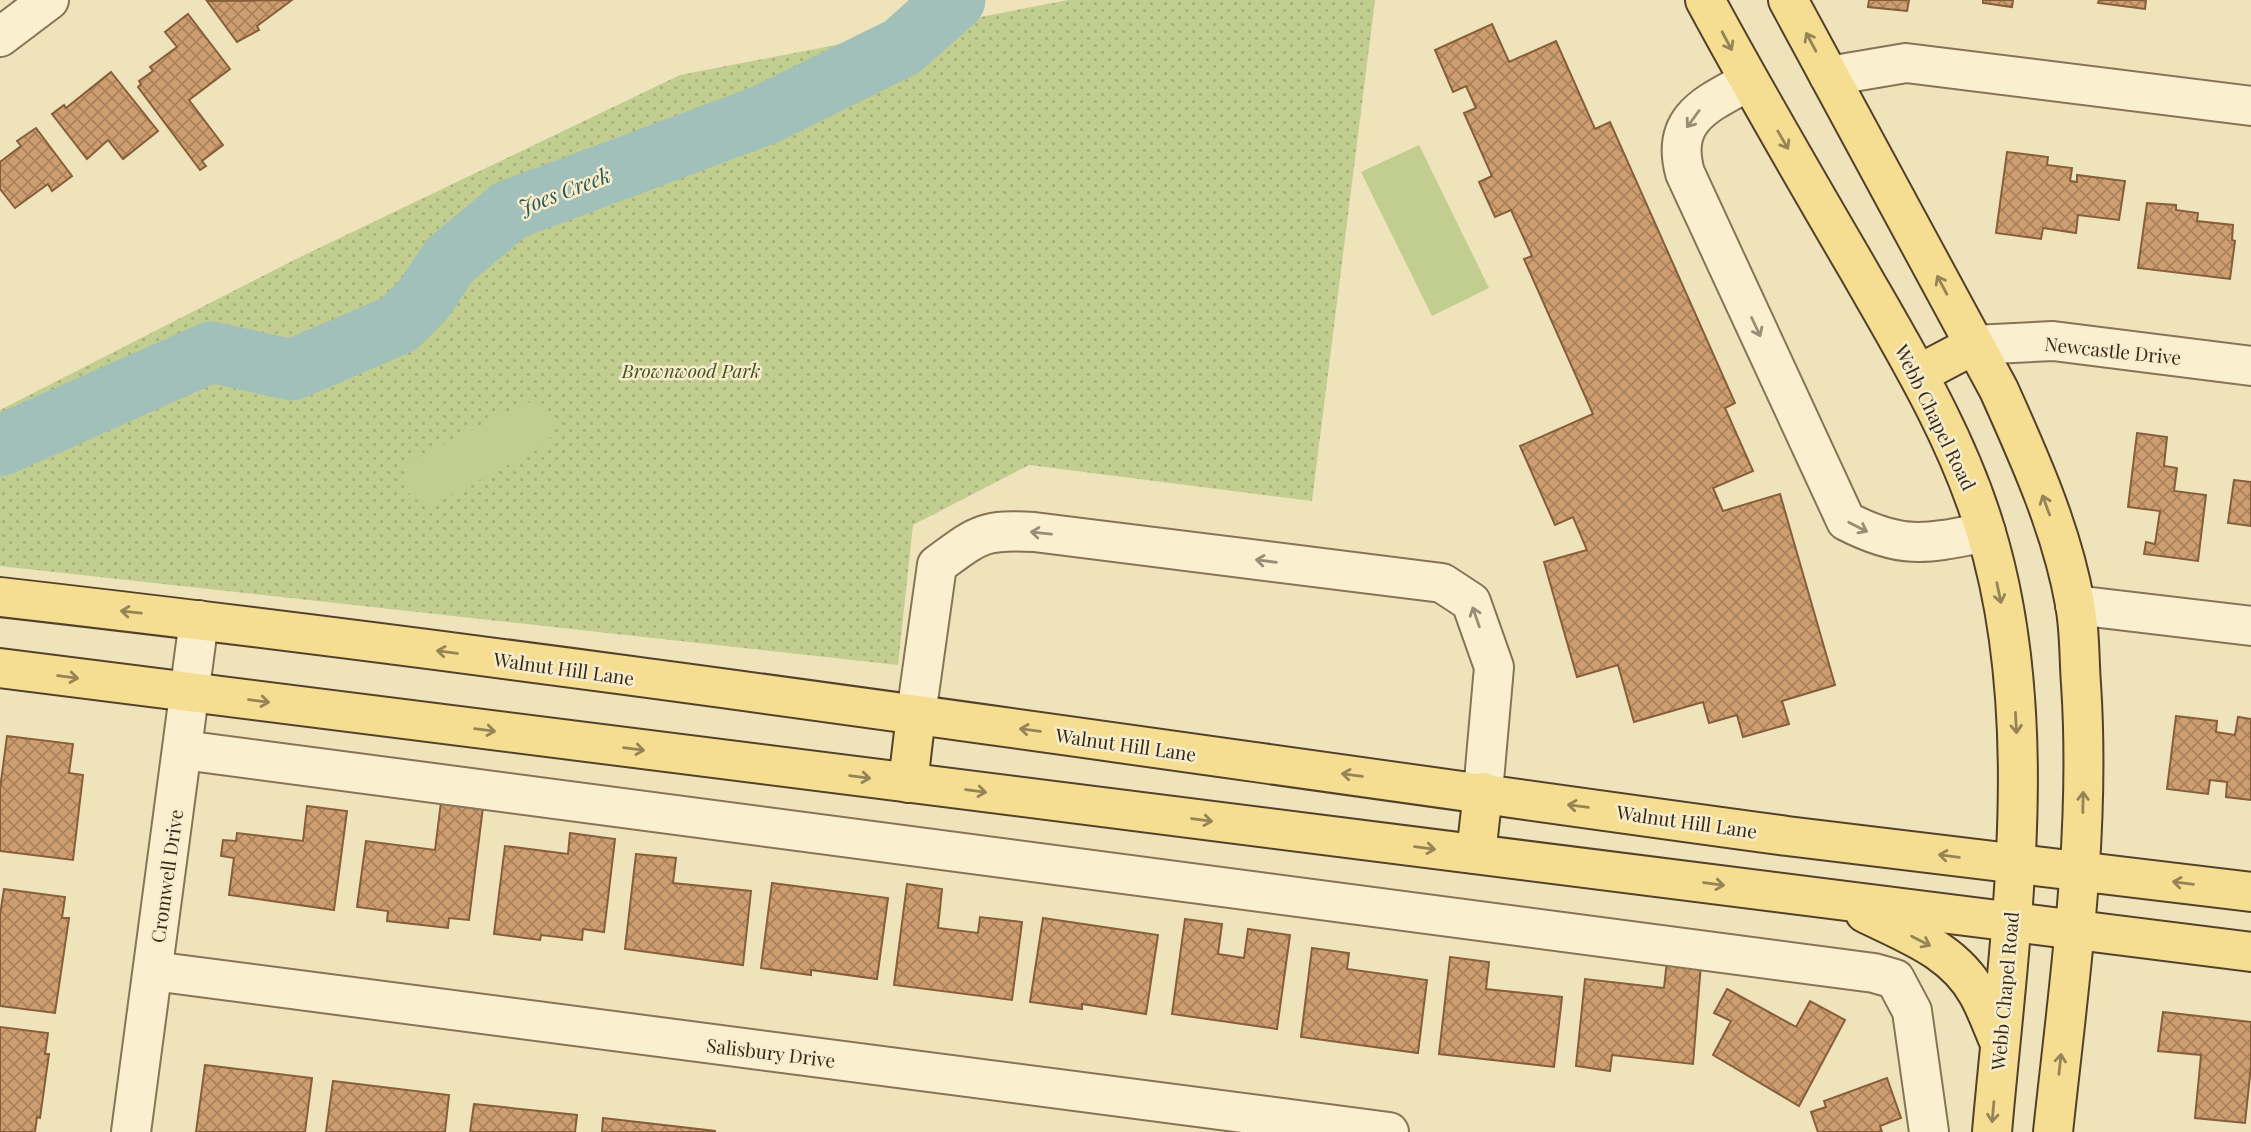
<svg xmlns="http://www.w3.org/2000/svg" width="2251" height="1132" viewBox="0 0 2251 1132" font-family="'Playfair Display',serif">
<style>
.grass{fill:url(#grass-dots)}
.garden{fill:#c2cd90}
.lines{fill:none;stroke-linecap:round;stroke-linejoin:round}
.river{stroke:#a0c0b9;stroke-width:61}
.building{fill:url(#building-cross-hatch);stroke:#875e3a;stroke-width:2}
.minor-casing{stroke:#877355;stroke-width:42}
.major-casing{stroke:#54412a;stroke-width:42}
.minor{stroke:#faf0cf;stroke-width:38}
.major{stroke:#f5dd91;stroke-width:38}
.oneway{stroke:#968456}
.oneway2{stroke:#988d75}
.labels{text-anchor:middle;dominant-baseline:central;stroke-width:5;stroke-linejoin:round;paint-order:stroke}
.street-label{font-size:19px;fill:#362a1b;stroke:#f7edcc}
.park-label{font-size:19px;font-style:italic;fill:#435320;stroke:#f7edcc}
.water-label{font-size:21px;font-style:italic;fill:#295656;stroke:#f7edcc}
</style>
<defs>
<pattern id="grass-dots" width="8" height="8" patternUnits="userSpaceOnUse" patternTransform="scale(1.75)"><rect width="8" height="8" fill="#c2cd90"/><path d="M2 2h.1M6 6h.1" fill="none" stroke="#a7b07c" stroke-width="1.8" stroke-linecap="round"/></pattern>
<pattern id="building-cross-hatch" width="8" height="8" patternUnits="userSpaceOnUse" patternTransform="scale(1.75)"><rect width="8" height="8" fill="#cf9e70"/><path d="M0 0l8 8M0 8l8-8" fill="none" stroke="#a9815b"/></pattern>
</defs>
<rect width="100%" height="100%" fill="#efe3bc"/>
<polygon class="grass" points="1068,0 1375,0 1312,501 1029,465 913,525 898,665 0,566 0,410 294,260 680,75"/>
<g class="garden">
<polygon points="1419,145 1489,288 1432,316 1361,172"/>
<path d="M527 402 543 406 553 419 552 435 542 447 437 502C409 507 390 478 414 459Z"/>
</g>
<g class="lines">
<polyline class="river" points="0,446 211,352 292,370 399,324 423,300 450,260 510,210 764,115 902,47 955,0"/>
</g>
<g class="building">
<polygon points="292,0 257,26 259,30 237,42 207,1"/>
<polygon points="1869,0 1909,0 1907,11 1868,7"/>
<polygon points="1983,0 2013,0 2012,7 1983,3"/>
<polygon points="2099,0 2146,0 2145,9 2098,3"/>
<polygon points="188,14 230,69 189,100 223,145 202,161 206,166 200,170 138,87 141,84 139,81 153,71 150,67 177,47 165,32"/>
<polygon points="1492,24 1509,62 1556,41 1595,129 1610,122 1735,403 1725,408 1753,471 1713,488 1723,511 1780,494 1835,685 1782,701 1789,724 1743,737 1737,715 1709,723 1703,702 1634,722 1618,665 1577,677 1544,562 1587,550 1573,517 1555,525 1520,446 1593,414 1524,259 1532,256 1511,210 1495,217 1479,182 1492,176 1464,113 1476,108 1466,86 1453,92 1435,50"/>
<polygon points="111,72 158,131 123,159 108,140 87,159 52,114 64,105 66,108"/>
<polygon points="36,128 72,176 52,191 48,184 15,208 0,189 0,162 21,146 17,141"/>
<polygon points="2007,152 2048,157 2047,165 2072,168 2070,181 2077,182 2077,175 2125,181 2119,220 2078,215 2076,233 2043,228 2041,239 1996,233"/>
<polygon points="2147,203 2176,205 2176,210 2198,213 2197,221 2233,225 2232,240 2235,241 2230,279 2138,268"/>
<polygon points="2137,433 2167,437 2164,466 2177,468 2174,491 2206,495 2198,561 2144,554 2146,542 2155,544 2160,511 2128,507"/>
<polygon points="2234,480 2251,482 2251,526 2228,523"/>
<polygon points="2176,716 2217,721 2216,732 2235,735 2238,717 2251,719 2251,800 2226,797 2227,782 2210,780 2208,794 2167,789"/>
<polygon points="7,736 73,744 69,773 83,775 73,860 0,851 0,789"/>
<polygon points="441,802 483,807 469,920 449,918 448,928 387,921 388,911 357,907 366,841 435,850"/>
<polygon points="307,806 347,811 334,910 229,895 234,858 221,856 223,840 236,841 237,833 303,841"/>
<polygon points="570,833 615,839 604,932 583,929 582,940 541,935 540,940 494,934 505,846 568,854"/>
<polygon points="636,854 676,858 673,883 751,891 743,965 625,949"/>
<polygon points="772,883 888,898 877,979 811,970 811,975 761,968"/>
<polygon points="907,884 942,889 938,928 978,933 980,917 1022,922 1012,1000 894,985"/>
<polygon points="4,889 65,897 62,918 69,918 55,1013 0,1006 0,915"/>
<polygon points="1043,918 1158,935 1146,1014 1082,1004 1082,1009 1030,1002"/>
<polygon points="1185,919 1222,924 1218,954 1244,958 1248,929 1290,935 1277,1029 1172,1014"/>
<polygon points="1312,948 1349,953 1347,969 1427,980 1418,1053 1301,1037"/>
<polygon points="1450,957 1489,962 1486,989 1562,997 1554,1067 1439,1054"/>
<polygon points="1667,960 1701,964 1693,1064 1612,1055 1610,1071 1576,1066 1585,979 1664,988"/>
<polygon points="1727,989 1796,1027 1810,1001 1845,1020 1799,1106 1713,1055 1731,1021 1714,1013"/>
<polygon points="2163,1012 2251,1022 2251,1066 2245,1123 2195,1118 2201,1055 2158,1051"/>
<polygon points="0,1027 48,1033 45,1054 49,1054 40,1118 37,1117 35,1132 0,1132"/>
<polygon points="205,1065 312,1078 305,1132 196,1132"/>
<polygon points="1887,1078 1901,1118 1880,1126 1882,1132 1818,1132 1811,1112 1826,1107 1824,1101"/>
<polygon points="333,1081 449,1095 445,1132 326,1132"/>
<polygon points="474,1104 577,1115 575,1132 470,1132"/>
<polygon points="603,1118 715,1131 715,1132 602,1132"/>
</g>
<g class="lines">
<g class="minor-casing">
<g id="minor">
<polyline points="0,37 49,0"/>
<polyline points="1829,76 1906,63 2251,106"/>
<path d="M1749 81C1707 104 1670 118 1685 173L1846 521C1902 550 1926 544 1986 532"/>
<polyline points="1974,345 2053,341 2251,366"/>
<polyline points="2075,605 2251,626"/>
<path d="M916 715 937 565C978 535 982 529 1034 532L1442 583 1471 602 1494 667 1483 792"/>
<polyline points="183,750 1874,973 1895,979 1912,1011 1929,1132"/>
<polyline points="153,971 1389,1132"/>
<polyline points="131,1132 199,620"/>
</g>
</g>
<g class="major-casing">
<g id="major">
<path d="M1705 0C1754 91 1806 180 1858 269 1906 353 1957 436 1985 529 2044 720 2009 938 1992 1132"/>
<path d="M1788 0 1999 390C2030 459 2062 530 2075 604 2080 630 2079 658 2081 684 2091 834 2069 983 2053 1132"/>
<polyline points="1919,374 1974,345"/>
<path d="M0 597C597 665 1191 755 1787 836 1941 856 2096 872 2251 892"/>
<polyline points="0,668 2251,952"/>
<polyline points="908,783 916,715"/>
<polyline points="1476,854 1483,792"/>
<path d="M1865 913C1907 934 1954 950 1978 994 1986 1008 1992 1025 1998 1039"/>
</g>
</g>
<use href="#minor" class="minor"/>
<use href="#major" class="major"/>
</g>
<defs><path id="oneway-shaft" d="M-6 0H5M1.5-3L5.5 0L1.5 3" fill="none" stroke-width="1.6" stroke-linecap="round" stroke-linejoin="round" transform="scale(1.75)"/></defs>
<g class="oneway">
<use href="#oneway-shaft" transform="translate(1727 41) rotate(62)"/>
<use href="#oneway-shaft" transform="translate(1811 42) rotate(-118)"/>
<use href="#oneway-shaft" transform="translate(1783 140) rotate(60)"/>
<use href="#oneway-shaft" transform="translate(1942 285) rotate(-118)"/>
<use href="#oneway-shaft" transform="translate(2046 505) rotate(-110)"/>
<use href="#oneway-shaft" transform="translate(1999 593) rotate(78)"/>
<use href="#oneway-shaft" transform="translate(131 612) rotate(-174)"/>
<use href="#oneway-shaft" transform="translate(447 652) rotate(-172)"/>
<use href="#oneway-shaft" transform="translate(68 677) rotate(7)"/>
<use href="#oneway-shaft" transform="translate(259 701) rotate(7)"/>
<use href="#oneway-shaft" transform="translate(2016 723) rotate(87)"/>
<use href="#oneway-shaft" transform="translate(485 730) rotate(7)"/>
<use href="#oneway-shaft" transform="translate(1030 730) rotate(-172)"/>
<use href="#oneway-shaft" transform="translate(634 749) rotate(7)"/>
<use href="#oneway-shaft" transform="translate(1352 775) rotate(-172)"/>
<use href="#oneway-shaft" transform="translate(860 777) rotate(7)"/>
<use href="#oneway-shaft" transform="translate(976 791) rotate(7)"/>
<use href="#oneway-shaft" transform="translate(2083 802) rotate(-89)"/>
<use href="#oneway-shaft" transform="translate(1578 806) rotate(-172)"/>
<use href="#oneway-shaft" transform="translate(1202 820) rotate(7)"/>
<use href="#oneway-shaft" transform="translate(1425 848) rotate(7)"/>
<use href="#oneway-shaft" transform="translate(1949 856) rotate(-173)"/>
<use href="#oneway-shaft" transform="translate(2183 883) rotate(-173)"/>
<use href="#oneway-shaft" transform="translate(1714 884) rotate(7)"/>
<use href="#oneway-shaft" transform="translate(1921 941) rotate(27)"/>
<use href="#oneway-shaft" transform="translate(2060 1064) rotate(-84)"/>
<use href="#oneway-shaft" transform="translate(1993 1112) rotate(95)"/>
</g>
<g class="oneway2">
<use href="#oneway-shaft" transform="translate(1693 119) rotate(126)"/>
<use href="#oneway-shaft" transform="translate(1756 327) rotate(65)"/>
<use href="#oneway-shaft" transform="translate(1858 527) rotate(27)"/>
<use href="#oneway-shaft" transform="translate(1041 533) rotate(-174)"/>
<use href="#oneway-shaft" transform="translate(1266 561) rotate(-173)"/>
<use href="#oneway-shaft" transform="translate(1476 617) rotate(-109)"/>
</g>
<g class="labels">
<g class="street-label">
<text transform="translate(2113 350) rotate(6)">Newcastle Drive</text>
<text transform="translate(1936 417) rotate(64)">Webb Chapel Road</text>
<text transform="translate(564 668) rotate(8)">Walnut Hill Lane</text>
<text transform="translate(1126 744) rotate(8)">Walnut Hill Lane</text>
<text transform="translate(1687 821) rotate(8)">Walnut Hill Lane</text>
<text transform="translate(166 876) rotate(-82)">Cromwell Drive</text>
<text transform="translate(2004 991) rotate(-85)">Webb Chapel Road</text>
<text transform="translate(771 1052) rotate(7)">Salisbury Drive</text>
</g>
<g class="park-label">
<text x="691" y="370">Brownwood Park</text>
</g>
<g class="water-label">
<text transform="translate(564 190) rotate(-21)">Joes Creek</text>
</g>
</g>
</svg>
